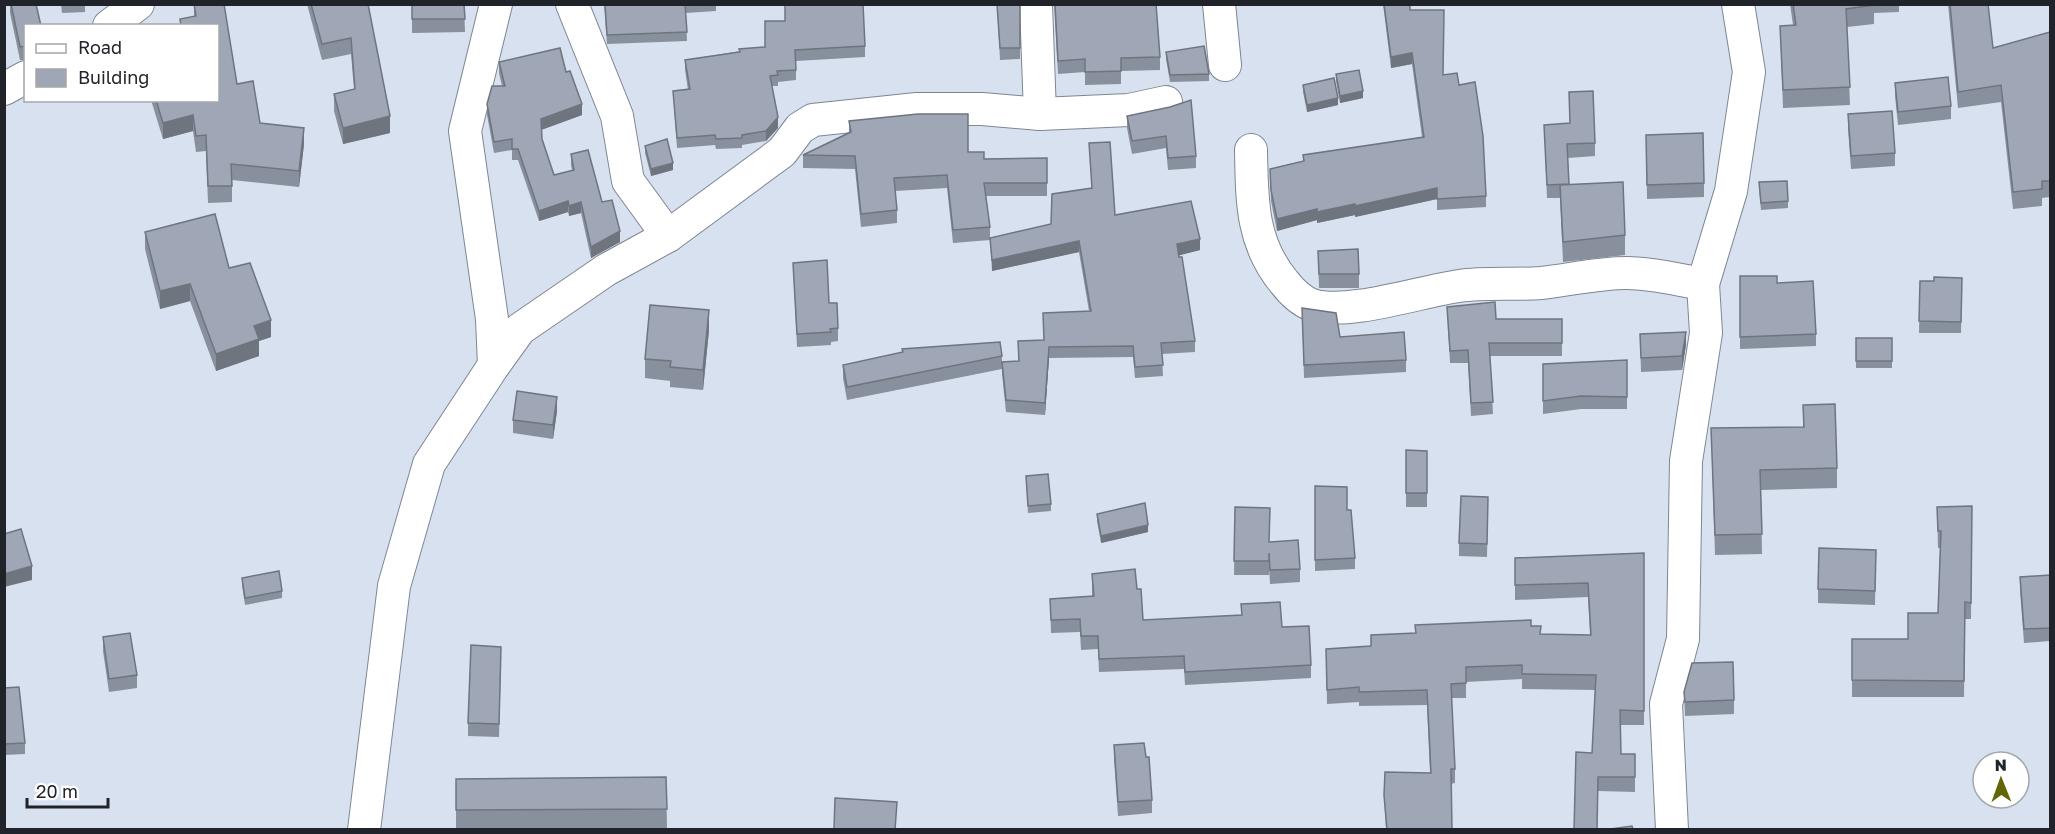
<svg xmlns="http://www.w3.org/2000/svg" width="2055" height="834" viewBox="0 0 2055 834" font-family="'Golos Text',sans-serif">
<style>
.lines{fill:none;stroke-linecap:round;stroke-linejoin:round}
.minor-casing{stroke:#7e8694;stroke-width:34}
.minor{stroke:#fff;stroke-width:32}
.wall{fill:#89909d}
.shaded-wall{fill:#6f757f}
.building{fill:#9fa7b6;stroke:#6f757f;stroke-width:1.5}
</style>
<rect width="100%" height="100%" fill="#d8e1f0"/>
<g class="lines">
<g class="minor-casing">
<g id="minor">
<polyline points="572,4 617,116 628,181 668,236"/>
<polyline points="1036,4 1040,114"/>
<polyline points="1219,4 1225,65"/>
<polyline points="109,26 138,4"/>
<polyline points="4,89 26,77"/>
<path d="M1251 150C1252 200 1251 242 1284 282 1291 291 1301 301 1312 305 1348 316 1422 291 1459 286 1486 282 1514 285 1541 283 1569 280 1598 273 1627 273 1652 273 1678 280 1703 284L1706 333 1686 461 1683 639 1666 704 1672 830"/>
<polyline points="1703,284 1731,191 1749,72 1738,4"/>
<polyline points="494,365 520,329 606,270 668,236 782,152 800,128 813,120 917,109 982,109 1040,114 1129,110 1166,102"/>
<polyline points="364,830 394,586 429,464 494,365 492,319 465,131 496,4"/>
</g>
</g>
<use href="#minor" class="minor"/>
</g>
<g class="wall">
<polygon points="10,4 36,4 26,26 26,60 20,60 10,13"/>
<polygon points="61,4 85,4 85,12 62,13"/>
<polygon points="194,4 224,4 237,84 253,81 260,123 304,128 304,144 299,187 232,180 232,202 208,203 206,151 196,152 193,131 163,139 151,100 218,100 218,26 180,26 180,19 194,17"/>
<polygon points="307,4 368,4 390,133 343,144 334,111 334,94 354,89 351,54 322,60"/>
<polygon points="412,4 464,4 465,32 412,33"/>
<polygon points="604,4 716,4 716,11 686,13 687,41 607,44"/>
<polygon points="997,4 1020,4 1020,59 1000,60"/>
<polygon points="1054,4 1156,4 1160,57 1160,70 1121,71 1121,84 1085,85 1085,72 1058,74"/>
<polygon points="1383,4 1410,4 1410,10 1443,75 1459,85 1486,196 1486,207 1437,210 1437,199 1355,217 1355,215 1317,223 1317,220 1277,231 1271,201 1270,169 1303,161 1303,155 1422,137 1412,64 1391,68"/>
<polygon points="1790,4 1899,4 1899,12 1874,13 1874,24 1847,27 1850,105 1783,108 1780,26 1793,25"/>
<polygon points="1948,4 1988,4 1993,48 2050,32 2050,197 2042,198 2042,206 2013,209 2001,102 1958,108"/>
<polygon points="785,21 865,46 865,57 796,61 796,80 778,82 778,86 772,86 778,128 766,141 742,145 742,148 716,149 715,145 677,148 673,91 688,90 685,70 685,60 765,47"/>
<polygon points="1166,52 1209,74 1209,81 1170,82 1166,59"/>
<polygon points="499,62 566,72 582,115 541,130 542,139 554,175 572,170 571,165 571,154 602,202 620,242 591,258 581,213 569,216 568,212 539,221 518,160 512,160 512,150 494,153 487,115 487,104 502,86 499,73"/>
<polygon points="1336,74 1363,98 1340,103 1336,81"/>
<polygon points="1895,83 1951,106 1951,119 1898,125 1895,96"/>
<polygon points="1303,85 1338,105 1307,112 1303,92"/>
<polygon points="1569,92 1595,143 1595,156 1568,158 1569,185 1625,235 1625,255 1563,262 1560,198 1547,198 1544,125 1570,123"/>
<polygon points="1170,107 1196,156 1196,168 1168,170 1166,148 1132,154 1127,128 1127,116"/>
<polygon points="1848,114 1895,153 1895,166 1851,169 1848,128"/>
<polygon points="849,121 968,152 984,159 1047,158 1047,196 986,196 990,227 990,240 953,243 947,188 895,191 897,210 897,223 861,227 855,169 803,168 803,155 849,132"/>
<polygon points="1646,135 1704,183 1704,197 1647,199"/>
<polygon points="1089,143 1115,215 1200,250 1179,255 1195,341 1195,352 1162,354 1163,376 1135,378 1133,357 1049,358 1045,415 1006,412 1002,374 1002,362 1018,361 1018,341 1044,340 1089,311 1079,252 992,271 990,238 1051,224 1092,188"/>
<polygon points="645,146 673,170 651,176 645,153"/>
<polygon points="1759,189 1788,201 1788,208 1761,210"/>
<polygon points="145,232 229,268 271,337 259,341 259,356 216,371 190,301 160,309 145,249"/>
<polygon points="1318,251 1359,274 1359,288 1319,288"/>
<polygon points="793,263 829,303 838,328 838,341 831,342 831,345 797,347"/>
<polygon points="1740,276 1777,283 1816,334 1816,346 1740,349"/>
<polygon points="1962,278 1961,333 1919,333 1920,281 1934,281"/>
<polygon points="1447,307 1496,319 1562,319 1562,356 1490,356 1493,414 1471,416 1468,363 1450,363"/>
<polygon points="1302,308 1340,337 1406,360 1406,372 1304,378"/>
<polygon points="709,330 703,390 670,387 670,381 645,378 645,359"/>
<polygon points="1640,334 1686,345 1682,370 1641,372"/>
<rect x="1856" y="338" width="36" height="30"/>
<polygon points="902,349 1002,356 1002,369 847,400 843,378 843,365 902,352"/>
<polygon points="1627,360 1627,409 1581,409 1543,414 1543,364"/>
<polygon points="1803,405 1837,468 1837,488 1761,490 1762,554 1715,555 1711,428 1803,427"/>
<polygon points="557,411 553,439 513,433 513,420"/>
<polygon points="1406,450 1427,451 1427,507 1406,507"/>
<polygon points="1026,476 1051,504 1051,511 1028,513"/>
<polygon points="1315,486 1347,510 1355,558 1355,569 1315,571"/>
<polygon points="1972,506 1971,619 1965,619 1964,697 1852,697 1852,639 1908,639 1938,613 1940,548 1938,548 1937,507"/>
<polygon points="1235,507 1270,542 1300,569 1300,582 1270,584 1269,567 1269,575 1234,575"/>
<polygon points="1488,510 1487,557 1459,556 1459,543"/>
<polygon points="1097,514 1148,532 1101,543 1097,521"/>
<polygon points="1876,550 1875,605 1818,603 1818,589"/>
<polygon points="1644,553 1644,725 1620,725 1621,754 1635,754 1635,792 1598,791 1592,753 1595,690 1522,689 1522,679 1466,682 1466,698 1451,698 1455,769 1455,783 1451,784 1452,830 1386,830 1384,795 1430,773 1427,705 1359,706 1359,702 1327,704 1326,649 1371,646 1415,633 1531,626 1540,634 1590,635 1588,597 1515,600 1515,558"/>
<polygon points="1092,574 1137,589 1143,620 1241,615 1241,604 1282,627 1311,665 1311,678 1185,685 1184,669 1099,672 1098,649 1081,650 1080,632 1051,633 1050,599 1092,596"/>
<polygon points="2050,575 2050,641 2024,643 2020,590 2020,577"/>
<polygon points="242,578 282,591 282,598 245,605 242,585"/>
<polygon points="103,637 137,675 137,688 109,692 103,651"/>
<polygon points="501,660 499,737 468,736 468,723"/>
<polygon points="4,688 25,743 25,754 4,755"/>
<polygon points="1684,692 1734,700 1734,714 1685,716"/>
<polygon points="1114,745 1146,757 1152,800 1152,813 1118,816 1114,758"/>
<polygon points="666,777 667,828 456,830 456,779"/>
</g>
<g class="shaded-wall">
<polygon points="1412,53 1412,64 1391,68 1391,57"/>
<polygon points="1363,91 1363,98 1340,103 1340,96"/>
<polygon points="1338,98 1338,105 1307,112 1307,105"/>
<polygon points="582,104 582,115 541,130 541,119"/>
<polygon points="193,115 193,131 163,139 163,123"/>
<polygon points="390,116 390,133 343,144 343,128"/>
<polygon points="778,117 778,128 766,141 766,131"/>
<polygon points="304,128 304,144 299,187 299,171"/>
<polygon points="673,163 673,170 651,176 651,169"/>
<polygon points="1437,188 1437,199 1355,217 1355,206"/>
<polygon points="568,201 568,212 539,221 539,211"/>
<polygon points="581,202 581,213 569,216 569,206"/>
<polygon points="1355,204 1355,215 1317,223 1317,212"/>
<polygon points="1317,209 1317,220 1277,231 1277,219"/>
<polygon points="620,231 620,242 591,258 591,247"/>
<polygon points="1200,239 1200,250 1177,256 1177,244"/>
<polygon points="1079,241 1079,252 992,271 992,260"/>
<polygon points="190,284 190,301 160,309 160,291"/>
<polygon points="709,310 709,330 703,390 703,370"/>
<polygon points="271,320 271,337 259,341 259,356 216,371 216,354 254,326"/>
<polygon points="1686,332 1686,345 1682,370 1682,356"/>
<polygon points="1049,347 1049,358 1045,415 1045,403"/>
<polygon points="557,397 557,411 553,439 553,425"/>
<polygon points="1148,525 1148,532 1101,543 1101,536"/>
<polygon points="32,566 32,580 4,587 4,574"/>
</g>
<g class="building">
<polygon points="11,4 36,4 41,26 26,26 26,46 20,47"/>
<polygon points="194,4 224,4 237,84 253,81 260,123 304,128 299,171 231,164 232,186 208,186 206,135 196,136 193,115 163,123 156,100 218,100 218,26 181,26 180,19 196,16"/>
<polygon points="311,4 368,4 390,116 343,128 334,94 355,89 351,38 322,44"/>
<polygon points="412,4 464,4 465,19 412,19"/>
<polygon points="605,4 685,4 687,32 607,35"/>
<polygon points="785,4 863,4 865,46 795,50 796,70 777,71 778,75 770,76 778,117 766,131 742,135 742,138 716,139 715,135 677,138 673,91 690,89 685,60 740,52 739,49 765,47 765,21 785,21"/>
<polygon points="997,4 1020,4 1020,48 1000,48"/>
<polygon points="1055,4 1156,4 1160,57 1121,58 1121,71 1085,72 1085,59 1058,61"/>
<polygon points="1384,4 1410,4 1410,10 1444,10 1443,75 1457,73 1459,85 1475,82 1483,136 1486,196 1437,199 1437,188 1355,206 1355,204 1317,212 1317,209 1277,219 1271,190 1270,169 1304,161 1303,155 1424,137 1412,53 1391,57"/>
<polygon points="1793,4 1874,4 1874,5 1846,9 1850,87 1783,90 1780,26 1796,25"/>
<polygon points="1950,4 1988,4 1993,48 2050,32 2050,181 2042,181 2042,189 2013,192 2001,85 1958,92"/>
<polygon points="1204,46 1209,74 1170,75 1166,52"/>
<polygon points="560,48 566,72 570,71 582,104 541,119 542,139 554,175 574,170 571,154 588,150 602,202 612,200 620,231 591,247 581,202 569,206 568,201 539,211 518,149 512,149 512,139 494,142 487,104 492,86 505,86 499,62"/>
<polygon points="1359,70 1363,91 1340,96 1336,74"/>
<polygon points="1948,77 1951,106 1898,112 1895,83"/>
<polygon points="1334,78 1338,98 1307,105 1303,85"/>
<polygon points="1593,91 1595,143 1567,144 1569,184 1547,185 1544,125 1570,123 1569,92"/>
<polygon points="1191,100 1196,156 1168,158 1166,136 1132,141 1127,116 1170,107"/>
<polygon points="1892,111 1895,153 1851,156 1848,114"/>
<polygon points="918,114 968,114 968,152 984,152 984,159 1047,158 1047,183 984,183 990,227 953,230 947,175 894,178 897,210 861,214 855,156 803,155 851,132 849,121"/>
<polygon points="1703,133 1704,183 1647,185 1646,135"/>
<polygon points="667,139 673,163 651,169 645,146"/>
<polygon points="1110,142 1115,215 1191,201 1200,239 1177,244 1179,257 1182,257 1195,341 1161,343 1163,365 1135,367 1133,346 1049,347 1045,403 1006,400 1002,362 1019,361 1018,341 1044,340 1043,313 1091,311 1079,241 992,260 990,238 1051,224 1052,194 1092,188 1089,143"/>
<polygon points="1787,181 1788,201 1761,203 1759,182"/>
<polygon points="1623,182 1625,235 1563,242 1560,185"/>
<polygon points="215,214 229,268 250,263 271,320 254,326 259,339 216,354 190,284 160,291 145,232"/>
<polygon points="1358,249 1359,274 1319,274 1318,251"/>
<polygon points="827,260 829,303 837,303 838,328 830,329 831,332 797,334 793,263"/>
<polygon points="1740,276 1777,276 1777,283 1813,281 1816,334 1740,337"/>
<polygon points="1934,277 1962,278 1961,322 1919,321 1920,281 1934,281"/>
<polygon points="1495,302 1496,319 1562,319 1562,343 1489,343 1493,402 1471,403 1468,350 1450,351 1447,307"/>
<polygon points="650,305 709,310 703,370 670,367 671,361 645,359"/>
<polygon points="1302,308 1336,313 1340,337 1404,332 1406,360 1304,365"/>
<polygon points="1686,332 1682,356 1641,358 1640,334"/>
<rect x="1856" y="338" width="36" height="23"/>
<polygon points="1000,342 1002,356 847,387 843,365 903,352 902,349"/>
<polygon points="1627,360 1627,397 1581,396 1543,401 1543,364"/>
<polygon points="517,391 557,397 553,425 513,420"/>
<polygon points="1835,404 1837,468 1760,470 1762,534 1715,535 1711,428 1804,427 1803,405"/>
<polygon points="1406,450 1427,451 1427,493 1406,493"/>
<polygon points="1048,474 1051,504 1028,506 1026,476"/>
<polygon points="1315,486 1347,487 1347,510 1351,510 1355,558 1315,560"/>
<polygon points="1461,496 1488,497 1487,544 1459,543"/>
<polygon points="1145,503 1148,525 1101,536 1097,514"/>
<polygon points="1972,506 1971,603 1965,602 1964,681 1852,680 1852,639 1908,639 1908,613 1938,613 1941,531 1938,531 1937,507"/>
<polygon points="1235,507 1270,508 1269,542 1298,540 1300,569 1270,570 1269,553 1269,561 1234,561"/>
<polygon points="21,529 32,566 4,574 4,534"/>
<polygon points="1819,548 1876,550 1875,591 1818,589"/>
<polygon points="1644,553 1644,711 1620,710 1621,754 1635,754 1635,777 1598,777 1597,830 1574,830 1576,752 1592,753 1596,675 1522,674 1522,665 1466,667 1466,683 1451,684 1455,769 1451,769 1452,830 1387,830 1384,795 1385,772 1431,773 1427,690 1359,692 1359,687 1327,690 1326,649 1371,646 1371,635 1416,633 1415,625 1531,620 1531,626 1541,626 1540,634 1591,635 1588,583 1515,585 1515,558"/>
<polygon points="1135,569 1137,589 1141,589 1143,620 1242,615 1241,604 1280,602 1282,627 1309,626 1311,665 1185,672 1184,656 1099,659 1098,636 1081,636 1080,619 1051,620 1050,599 1094,596 1092,574"/>
<polygon points="279,571 282,591 245,598 242,578"/>
<polygon points="2050,575 2050,628 2024,629 2020,577"/>
<polygon points="130,633 137,675 109,679 103,637"/>
<polygon points="471,645 501,647 499,724 468,723"/>
<polygon points="1733,662 1734,700 1685,702 1684,692 1692,663"/>
<polygon points="19,687 25,743 4,744 4,688"/>
<polygon points="1144,743 1146,757 1149,757 1152,800 1118,802 1114,745"/>
<polygon points="666,777 667,809 456,810 456,779"/>
<polygon points="835,798 897,802 895,830 834,830"/>
<polygon points="1632,826 1633,830 1603,830"/>
</g>
<rect width="2055" height="834" fill="none" stroke="#202329" stroke-width="12"/>
<rect x="24" y="24" width="195" height="78" fill="#ffffff" stroke="#a6a7a9" stroke-width="1.5"/>
<rect x="36" y="44" width="30" height="9" fill="#ffffff" stroke="#a6a7a9" stroke-width="1.5"/>
<text x="78" y="54" font-size="18" fill="#202329">Road</text>
<rect x="36" y="69" width="30" height="18" fill="#9fa7b6" stroke="#a6a7a9" stroke-width="1.5"/>
<text x="78" y="84" font-size="18" fill="#202329">Building</text>
<g transform="translate(2001 780) rotate(359)"><circle r="28" fill="#ffffff" stroke="#a6a7a9" stroke-width="1.5"/>
<path d="M0-4.5L10 22L0 15L-10 22Z" fill="#626604"/>
<text y="-9" font-size="16" font-weight="bold" text-anchor="middle" fill="#202329">N</text>
</g>
<path d="M27 798v9h81v-9" fill="none" stroke="#202329" stroke-width="3"/>
<text x="36" y="798" font-size="18" fill="#202329" stroke="#ffffff" stroke-width="4.5" paint-order="stroke">20 m</text>
</svg>
